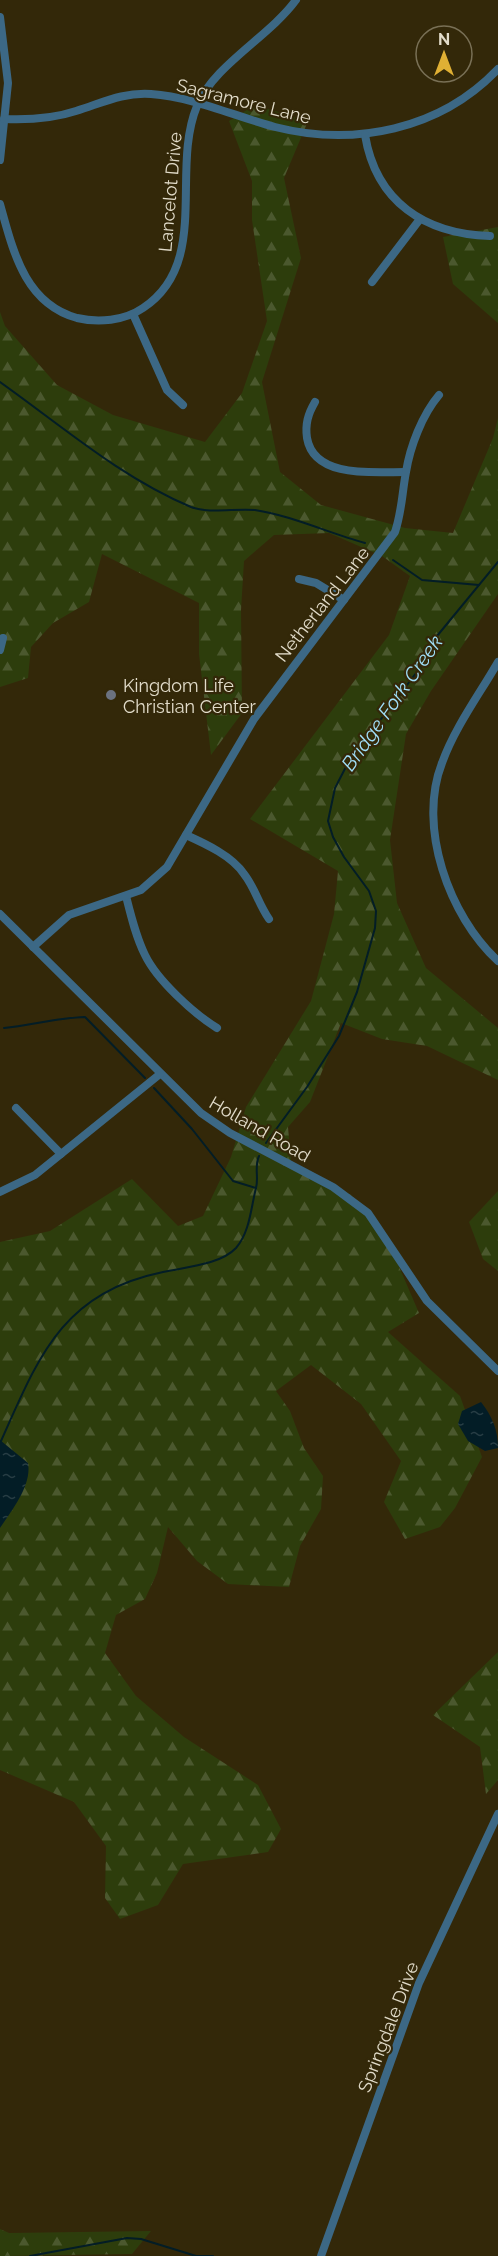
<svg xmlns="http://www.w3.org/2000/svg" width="498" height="2256" viewBox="0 0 498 2256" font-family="Raleway,sans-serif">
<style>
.forest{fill:url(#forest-firs)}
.water{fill:url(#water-ripples)}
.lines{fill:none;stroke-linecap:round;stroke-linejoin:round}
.stream{stroke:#031d26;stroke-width:2}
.street{stroke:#3c6885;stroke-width:8}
.worship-dot{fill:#6b7280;stroke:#332809;stroke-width:2}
.labels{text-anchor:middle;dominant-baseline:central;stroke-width:4.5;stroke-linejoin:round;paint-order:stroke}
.street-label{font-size:18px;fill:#e2dcca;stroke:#332809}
.poi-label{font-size:18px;fill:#e2dcca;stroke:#332809;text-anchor:start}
.water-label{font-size:20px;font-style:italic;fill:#a1e0fa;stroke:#332809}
</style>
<defs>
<pattern id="forest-firs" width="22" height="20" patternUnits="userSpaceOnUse" patternTransform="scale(1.5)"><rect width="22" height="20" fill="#2d3d0c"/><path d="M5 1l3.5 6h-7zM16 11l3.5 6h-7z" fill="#4b582e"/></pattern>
<pattern id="water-ripples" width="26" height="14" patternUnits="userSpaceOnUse" patternTransform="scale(1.5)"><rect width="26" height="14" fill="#031d26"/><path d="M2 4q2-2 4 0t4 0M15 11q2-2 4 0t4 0" fill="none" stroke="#273d44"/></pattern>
</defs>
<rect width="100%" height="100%" fill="#332809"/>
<g class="forest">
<polygon points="255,105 308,121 284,178 301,258 262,382 280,472 321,505 405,528 453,533 493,438 498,418 498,594 431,691 406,734 390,840 397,903 426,968 498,1028 498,1080 427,1046 382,1039 341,1023 310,1102 288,1127 291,1162 351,1195 394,1255 419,1313 388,1332 460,1396 482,1457 455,1508 440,1527 405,1539 384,1502 401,1461 361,1404 311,1365 276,1391 290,1411 304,1448 323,1476 321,1509 300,1546 289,1587 228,1584 197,1561 168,1527 157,1573 145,1599 116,1615 105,1653 136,1696 184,1737 258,1785 281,1829 268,1852 183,1864 158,1905 120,1919 105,1898 106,1846 74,1802 0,1770 0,1242 50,1231 132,1179 178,1226 203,1216 231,1157 246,1107 311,1001 334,914 338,871 250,819 389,635 410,576 382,556 329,533 274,535 244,561 241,610 242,713 211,755 199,654 199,603 102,554 89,602 53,623 31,647 28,678 0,687 0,312 5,326 57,385 113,415 205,442 242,393 267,321 252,220 252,181 229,121"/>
<polygon points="498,227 498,323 453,284 443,237"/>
<polygon points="498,1191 498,1271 483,1259 469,1222"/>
<polygon points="498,1652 498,1780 486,1794 480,1747 433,1715"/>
<polygon points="0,2229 9,2233 151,2231 132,2254 0,2256"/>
</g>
<g class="water">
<path d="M481 1402C492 1416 498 1430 498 1448L485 1451 468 1441 458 1424 462 1411Z"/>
<path d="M0 1440 28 1463C32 1485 12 1510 0 1528Z"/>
</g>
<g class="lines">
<g class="stream">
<path d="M0 382C62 426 120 477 191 507 209 514 236 508 255 510 293 516 328 533 365 543"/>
<polyline points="393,560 422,580 479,585"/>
<path d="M4 1028C32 1025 57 1018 85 1017L145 1078"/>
<polyline points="154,1088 192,1129 233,1181 256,1188"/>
<polyline points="266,1143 307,1087 339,1036 357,992 375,928 376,911 369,891 344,857 333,837 328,821 335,788 349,761 423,664 437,636 498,562"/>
<path d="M1 1441C39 1356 62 1293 163 1272 185 1267 220 1265 236 1248 250 1232 251 1207 256 1188 259 1177 254 1167 259 1156"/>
<polyline points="30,2256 127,2238 141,2239 196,2256 213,2256"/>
</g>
<g class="street">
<polyline points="0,17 8,83 0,160"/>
<path d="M4 119C29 120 52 119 76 111 102 103 123 92 151 94 193 97 234 116 275 127 354 147 440 130 498 69"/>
<path d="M365 135C376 202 425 234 490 236"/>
<path d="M0 204C13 250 24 303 77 318 98 323 124 321 143 308 211 263 170 171 197 106 214 65 269 37 296 0"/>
<polyline points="372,282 420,219"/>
<polyline points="133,314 167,390 183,405"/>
<path d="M315 402C308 414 305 424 307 438 314 479 375 472 405 472"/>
<polyline points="299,579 316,583 344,600"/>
<polyline points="0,650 3,638"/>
<path d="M498 662C479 695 455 727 442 763 417 827 449 916 498 961"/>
<path d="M186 835C206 844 232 856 244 874 255 888 259 905 269 919"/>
<path d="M126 896C131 916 136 937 145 955 157 980 193 1013 217 1028"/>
<polyline points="0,914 201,1113 230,1133 333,1187 368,1213 427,1301 498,1371"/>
<path d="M33 947 69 915 141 890 167 867 254 719 395 532C402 511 402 493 406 472 410 447 422 415 439 395"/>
<polyline points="16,1108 61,1154"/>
<polyline points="0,1192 35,1175 160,1074"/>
<polyline points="321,2256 419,1983 498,1814"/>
</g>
</g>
<circle class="worship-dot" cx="111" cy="695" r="6"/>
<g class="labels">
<g class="street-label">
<text transform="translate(244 101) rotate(14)">Sagramore Lane</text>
<text transform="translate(170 192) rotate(-85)">Lancelot Drive</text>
<text transform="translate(322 604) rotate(-52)">Netherland Lane</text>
<text transform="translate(260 1129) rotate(30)">Holland Road</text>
<text transform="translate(388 2027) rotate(-69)">Springdale Drive</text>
</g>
<g class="poi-label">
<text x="123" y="685">Kingdom Life<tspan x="123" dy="21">Christian Center</tspan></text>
</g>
<g class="water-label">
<text transform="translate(392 703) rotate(-55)">Bridge Fork Creek</text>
</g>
</g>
<g transform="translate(444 54)"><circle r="28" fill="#332809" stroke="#797056" stroke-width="1.5"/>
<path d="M0-4.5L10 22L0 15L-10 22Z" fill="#e0b034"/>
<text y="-9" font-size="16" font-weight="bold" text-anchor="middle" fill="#e2dcca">N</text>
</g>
</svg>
